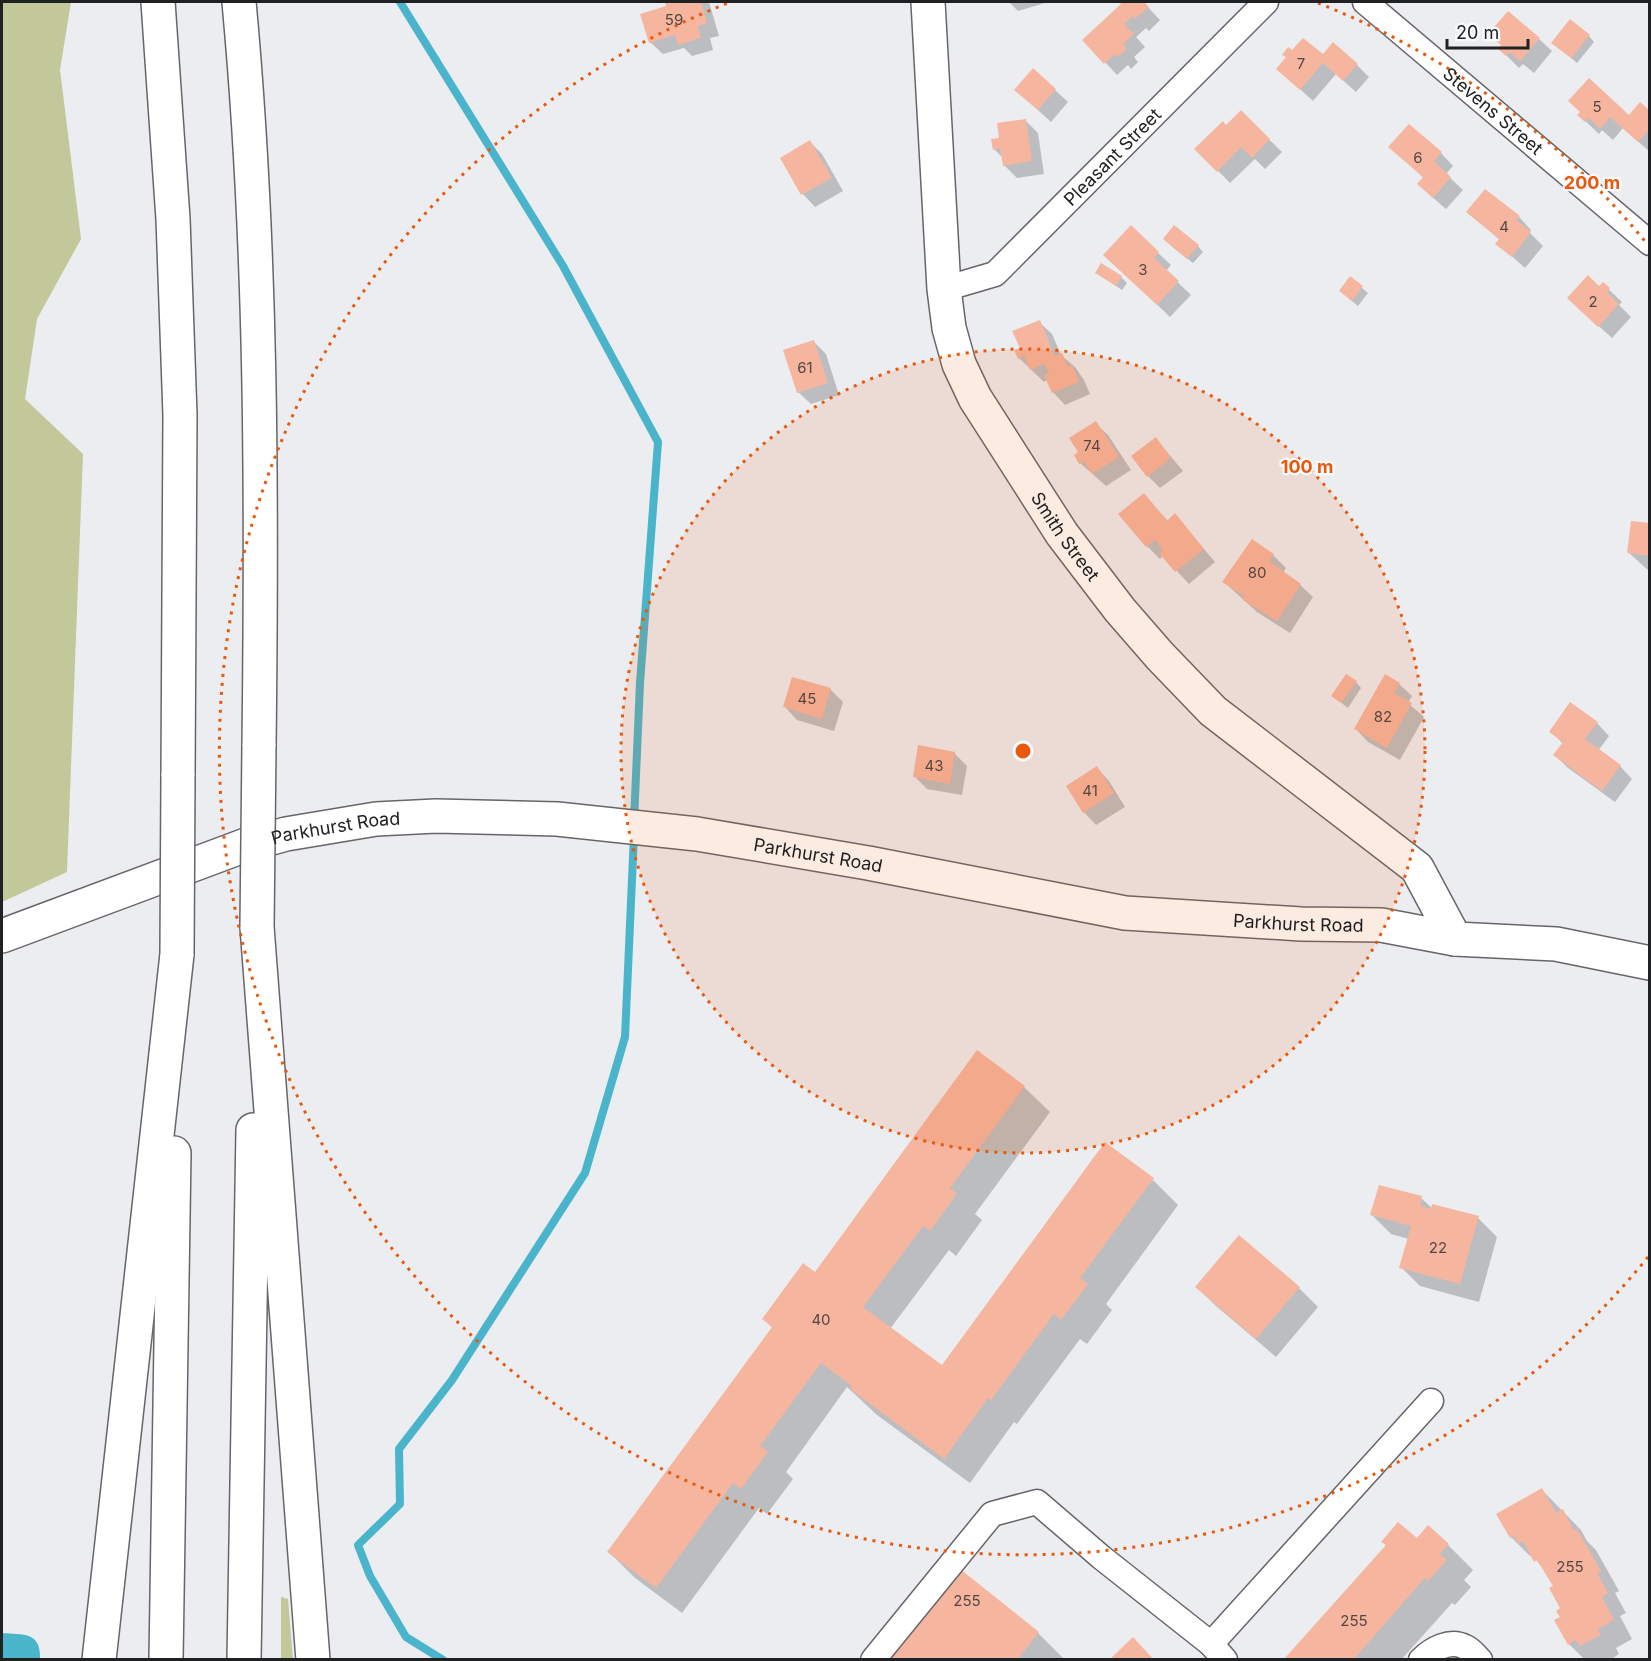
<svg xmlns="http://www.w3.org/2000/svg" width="1651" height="1661" viewBox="0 0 1651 1661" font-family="Inter,sans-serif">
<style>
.green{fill:#c3c89a}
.water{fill:#4ab5ca}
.shadow{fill:#0003}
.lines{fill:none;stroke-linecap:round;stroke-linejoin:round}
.stream{stroke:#4ab5ca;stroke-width:8}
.building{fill:#f5b59f}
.street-casing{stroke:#66666a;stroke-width:27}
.secondary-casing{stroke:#66666a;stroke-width:36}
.highway-casing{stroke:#66666a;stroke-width:36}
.street{stroke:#fff;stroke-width:24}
.secondary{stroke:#fff;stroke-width:33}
.highway{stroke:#fff;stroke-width:33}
.highway-bridge-casing{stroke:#66666a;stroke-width:36;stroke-linecap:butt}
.highway-bridge{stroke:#fff;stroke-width:33}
.ring{fill:none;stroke:#e8590c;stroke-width:3;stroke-dasharray:3 6}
.labels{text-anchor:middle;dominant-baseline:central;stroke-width:4.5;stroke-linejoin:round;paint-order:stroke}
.number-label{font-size:15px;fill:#554641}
.street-label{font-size:18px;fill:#202122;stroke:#f9fafe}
.centre{fill:#e8590c;stroke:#f9fafe;stroke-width:3}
.ring-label{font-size:18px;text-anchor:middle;font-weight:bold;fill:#e8590c;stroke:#f9fafe;stroke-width:4.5;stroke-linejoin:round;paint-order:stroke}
</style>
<rect width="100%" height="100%" fill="#ecedf1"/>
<g class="green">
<polygon points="2,2 71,2 60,70 81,239 37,319 25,399 83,454 67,872 2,902"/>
<polygon points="281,1597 288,1599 293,1659 281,1659"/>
</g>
<path class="water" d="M2 1633C23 1635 41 1631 40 1659H2Z"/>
<g class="shadow">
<polygon points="666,2 709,2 719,36 710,38 713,50 692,56 684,48 663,54 650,42 668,7"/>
<polygon points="1009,2 1044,2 1045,3 1018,11"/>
<polygon points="1120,2 1143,2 1160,20 1149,31 1146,28 1136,37 1145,47 1134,57 1138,62 1131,69 1128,65 1117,75 1105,62 1123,5"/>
<polygon points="1589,36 1594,42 1577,63 1559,48"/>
<polygon points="1539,39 1552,51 1534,73 1523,64 1519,68 1500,49"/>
<polygon points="1293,52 1323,56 1357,65 1369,77 1356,92 1336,74 1313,101 1278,69"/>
<polygon points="1016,90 1055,90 1068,102 1051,122"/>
<polygon points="1241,112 1282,152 1265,169 1255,159 1230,183 1197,149 1226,127"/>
<polygon points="1650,113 1650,152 1623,128 1613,140 1602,130 1599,134 1579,115 1629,117"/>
<polygon points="1025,120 1038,133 1044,174 1017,178 1004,165 1003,158 994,149 1001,139"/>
<polygon points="810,142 822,154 843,191 815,207 803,194 782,158"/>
<polygon points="1390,147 1441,153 1453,166 1446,174 1463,190 1446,209 1431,196 1424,178"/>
<polygon points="1485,191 1519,217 1531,230 1529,232 1543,246 1525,268 1497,243 1500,240 1468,212"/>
<polygon points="1170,245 1198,246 1203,252 1193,263"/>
<polygon points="1158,253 1171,265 1166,271 1191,295 1170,317 1118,267"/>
<polygon points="1097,273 1121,277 1127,283 1122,290"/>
<polygon points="1350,278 1368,293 1358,306 1347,297"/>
<polygon points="1603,284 1622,302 1619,305 1631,317 1612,338 1581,310"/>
<polygon points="1039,322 1052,334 1061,355 1075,367 1084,380 1090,394 1065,405 1053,392 1047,380 1044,382 1019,358 1022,349"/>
<polygon points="814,342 826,354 839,395 811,404 798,392"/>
<polygon points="1095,423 1108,435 1131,470 1106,486 1080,463 1080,452"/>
<polygon points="1156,439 1183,471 1160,488 1148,476"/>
<polygon points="1144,495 1168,521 1175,515 1215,562 1189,584 1163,556 1160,559 1147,546 1120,514"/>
<polygon points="1650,525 1650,572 1628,552"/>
<polygon points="1252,541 1273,555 1286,568 1283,573 1300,585 1313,597 1290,633 1257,612 1224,582"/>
<polygon points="1356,682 1361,688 1348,708 1339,701"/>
<polygon points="1399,684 1412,696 1408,703 1424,717 1400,760 1368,742 1356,729"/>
<polygon points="830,689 843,702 834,731 797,720 785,707"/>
<polygon points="1597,723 1609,736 1598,751 1620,766 1632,779 1615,802 1568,768 1555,755 1563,744 1551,731"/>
<polygon points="954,753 967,766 962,795 927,789 915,777"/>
<polygon points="1097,768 1109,781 1125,807 1096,825 1084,812 1068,787"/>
<polygon points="1024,1087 1050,1112 975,1214 982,1220 956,1256 949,1250 890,1329 942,1367 1153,1180 1178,1205 1106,1304 1112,1310 1087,1344 1080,1339 1017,1424 1014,1422 970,1483 877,1415 847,1387 786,1472 793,1479 767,1514 759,1508 682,1613 635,1578 609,1552 773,1328 764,1319"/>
<polygon points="1421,1198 1433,1209 1478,1218 1497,1237 1479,1302 1420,1286 1401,1267 1409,1239 1391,1234 1372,1215"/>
<polygon points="1239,1237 1299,1288 1318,1307 1276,1357 1216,1306 1197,1287"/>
<polygon points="1542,1490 1581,1530 1587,1541 1596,1550 1619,1591 1615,1593 1626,1613 1620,1616 1632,1639 1616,1648 1619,1654 1610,1660 1585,1660 1569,1644 1556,1620 1562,1618 1562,1609 1555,1587 1546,1572 1532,1555 1530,1556 1511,1537"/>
<polygon points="1417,1540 1448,1545 1473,1570 1464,1580 1471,1587 1455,1605 1452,1603 1401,1660 1288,1660"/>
<polygon points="1038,1633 1063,1658 1062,1660 890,1660"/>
</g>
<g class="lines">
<g class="stream">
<polyline points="400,2 563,266 658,442 640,683 634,821"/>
<polyline points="443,1660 406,1637 370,1576 358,1545 400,1504 399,1449 452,1380 585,1173 625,1037 634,834"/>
</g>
</g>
<g class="building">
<polygon points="665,2 701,2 707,23 698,26 701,38 678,45 675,35 649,43 640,14 666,6"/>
<polygon points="1118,2 1144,2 1149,7 1135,19 1133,16 1124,24 1134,34 1123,44 1127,49 1118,57 1115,54 1104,64 1082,40 1121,4"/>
<polygon points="1508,11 1540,38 1520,61 1510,52 1506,56 1498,49 1501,45 1488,34"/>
<polygon points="1570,19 1590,35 1571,58 1551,43"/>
<polygon points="1303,38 1323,54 1333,42 1358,64 1343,81 1323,63 1300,90 1276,69 1286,57 1282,55 1288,47 1292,50"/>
<polygon points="1033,68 1056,89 1038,110 1014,90"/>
<polygon points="1589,78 1629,115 1640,102 1650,111 1650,129 1638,142 1610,117 1600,129 1589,118 1585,122 1577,115 1580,112 1568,101"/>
<polygon points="1241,110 1270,139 1252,158 1241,147 1217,172 1194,149 1223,121 1226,125"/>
<polygon points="1026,119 1032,161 1003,166 1000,148 993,150 991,139 999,138 997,123"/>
<polygon points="1409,124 1442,152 1434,161 1451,177 1433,198 1417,184 1423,177 1388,147"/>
<polygon points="810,140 832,178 801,195 780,158"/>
<polygon points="1485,189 1520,216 1516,220 1531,232 1512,257 1495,244 1499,239 1466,212"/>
<polygon points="1131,225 1159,252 1154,258 1179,281 1157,305 1103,255"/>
<polygon points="1174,225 1199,245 1187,259 1163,239"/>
<polygon points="1101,263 1122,276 1116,286 1095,273"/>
<polygon points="1588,275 1599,286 1603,282 1610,288 1607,292 1619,304 1598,327 1567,298"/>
<polygon points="1350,276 1363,286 1352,301 1339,291"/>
<polygon points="1040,320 1055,356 1062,353 1068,367 1072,365 1079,382 1052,393 1044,375 1049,373 1044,364 1030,370 1024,356 1018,359 1014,350 1020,348 1012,331"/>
<polygon points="814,340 828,383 797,393 783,350"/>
<polygon points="1096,421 1119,457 1092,474 1084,461 1079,464 1074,455 1078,452 1069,438"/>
<polygon points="1156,437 1171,458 1147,477 1131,456"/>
<polygon points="1144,493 1167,521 1175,513 1204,549 1175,572 1159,553 1163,550 1155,540 1146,547 1118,514"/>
<polygon points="1631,521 1650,523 1650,556 1627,553"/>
<polygon points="1252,539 1274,554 1269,561 1301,584 1277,621 1243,600 1244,596 1222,582"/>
<polygon points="1346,674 1357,681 1341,703 1331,696"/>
<polygon points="1385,674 1400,683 1394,693 1412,703 1387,748 1354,729"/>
<polygon points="792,677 831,688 822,719 783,707"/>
<polygon points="1570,702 1598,722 1585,739 1621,765 1602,791 1553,755 1563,742 1549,732"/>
<polygon points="918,745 955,752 950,784 913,777"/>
<polygon points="1097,766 1114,793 1083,813 1066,786"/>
<polygon points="977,1050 1025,1086 950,1188 957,1194 930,1231 923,1226 863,1307 942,1365 1105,1142 1154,1178 1080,1278 1088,1284 1061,1320 1054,1314 991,1400 988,1398 944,1459 850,1389 852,1386 821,1363 760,1446 768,1452 741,1489 733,1483 656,1588 607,1552 772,1327 762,1319 803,1263 815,1272"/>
<polygon points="1379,1185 1422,1196 1420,1206 1431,1209 1432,1204 1479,1216 1460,1284 1399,1268 1411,1226 1370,1215"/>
<polygon points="1239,1235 1300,1287 1256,1339 1195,1287"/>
<polygon points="1542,1488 1556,1513 1563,1509 1574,1531 1577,1529 1601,1571 1597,1573 1608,1593 1602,1597 1614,1620 1598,1629 1601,1635 1580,1646 1576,1640 1568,1645 1554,1620 1560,1617 1556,1611 1560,1608 1549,1588 1553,1586 1537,1560 1534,1562 1523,1541 1519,1544 1514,1536 1510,1538 1496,1514"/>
<polygon points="1398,1522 1417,1538 1428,1525 1449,1544 1440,1554 1447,1560 1428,1581 1425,1578 1353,1660 1286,1660 1285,1658 1386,1545 1381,1542"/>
<polygon points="960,1569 1039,1632 1017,1660 888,1660"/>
<polygon points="1133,1637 1154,1660 1109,1660"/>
</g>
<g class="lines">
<g class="street-casing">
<g id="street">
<path id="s1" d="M1365 2 1650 243"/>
<path id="s2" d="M944 289 995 274 1266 2"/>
<polyline points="873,1660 992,1514 1037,1502 1101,1557 1211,1644"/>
<polyline points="1225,1660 1211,1644 1431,1401"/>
<path d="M1421 1660C1432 1649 1450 1639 1465 1647 1471 1649 1476 1656 1480 1660"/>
</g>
</g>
<g class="secondary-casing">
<g id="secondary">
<path id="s3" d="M928 2 944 289 949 328 959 364 975 398 1062 534 1120 610 1160 656 1213 711 1417 868 1455 939"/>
<path id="s4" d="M2 936 246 845 286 834 376 819 436 816 557 819 697 834 868 863 1125 913 1301 924 1381 925 1455 939 1556 944 1650 963"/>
</g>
</g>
<g class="highway-casing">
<g id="highway">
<polyline points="158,2 173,219 180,415 178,776"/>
<path d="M239 2C262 249 262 498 259 746"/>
<polyline points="257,927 313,1660"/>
<polyline points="99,1660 177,954"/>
<polyline points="166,1660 174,1153"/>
<polyline points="244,1660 253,1130"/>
</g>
</g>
<use href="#street" class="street"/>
<use href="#secondary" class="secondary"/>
<use href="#highway" class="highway"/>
<g class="highway-bridge-casing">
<g id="highway-bridge">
<polyline points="257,927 259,746"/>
<polyline points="177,954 178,776"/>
</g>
</g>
<use href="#highway-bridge" class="highway-bridge"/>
</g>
<circle cx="1023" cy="751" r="402" fill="#e8590c" fill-opacity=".12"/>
<g class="ring">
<circle cx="1023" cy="751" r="402"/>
<path d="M1648 1257A804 804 0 1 1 728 3M1318 3A804 804 0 0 1 1648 245"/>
</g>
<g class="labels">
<g class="number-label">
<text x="674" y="19">59</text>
<text x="1301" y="63">7</text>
<text x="1597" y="106">5</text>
<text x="1418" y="157">6</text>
<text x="1504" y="226">4</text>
<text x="1143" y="269">3</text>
<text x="1593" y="301">2</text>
<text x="805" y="367">61</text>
<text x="1092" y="445">74</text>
<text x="1257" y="572">80</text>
<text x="807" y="698">45</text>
<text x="1383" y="716">82</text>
<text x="934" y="765">43</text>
<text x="1090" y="790">41</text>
<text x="1438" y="1247">22</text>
<text x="821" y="1319">40</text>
<text x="1570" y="1566">255</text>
<text x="967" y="1600">255</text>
<text x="1354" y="1620">255</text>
</g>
<g class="street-label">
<text stroke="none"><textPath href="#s1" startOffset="168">Stevens Street</textPath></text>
<text stroke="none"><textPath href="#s2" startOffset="219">Pleasant Street</textPath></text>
<text stroke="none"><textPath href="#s3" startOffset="567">Smith Street</textPath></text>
<text stroke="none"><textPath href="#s4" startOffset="352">Parkhurst Road</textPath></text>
<text stroke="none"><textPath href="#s4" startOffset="838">Parkhurst Road</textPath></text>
<text stroke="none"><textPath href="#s4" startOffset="1324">Parkhurst Road</textPath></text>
</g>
</g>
<circle cx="1023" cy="751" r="9" class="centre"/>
<g class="ring-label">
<text x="1592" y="189">200 m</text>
<text x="1307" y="473">100 m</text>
</g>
<rect width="1651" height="1661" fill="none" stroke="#202122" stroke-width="6"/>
<path d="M1447 39v9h81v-9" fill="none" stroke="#202122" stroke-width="3"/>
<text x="1456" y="39" font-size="18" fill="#202122" stroke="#f9fafe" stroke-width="4.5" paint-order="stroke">20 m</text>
</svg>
